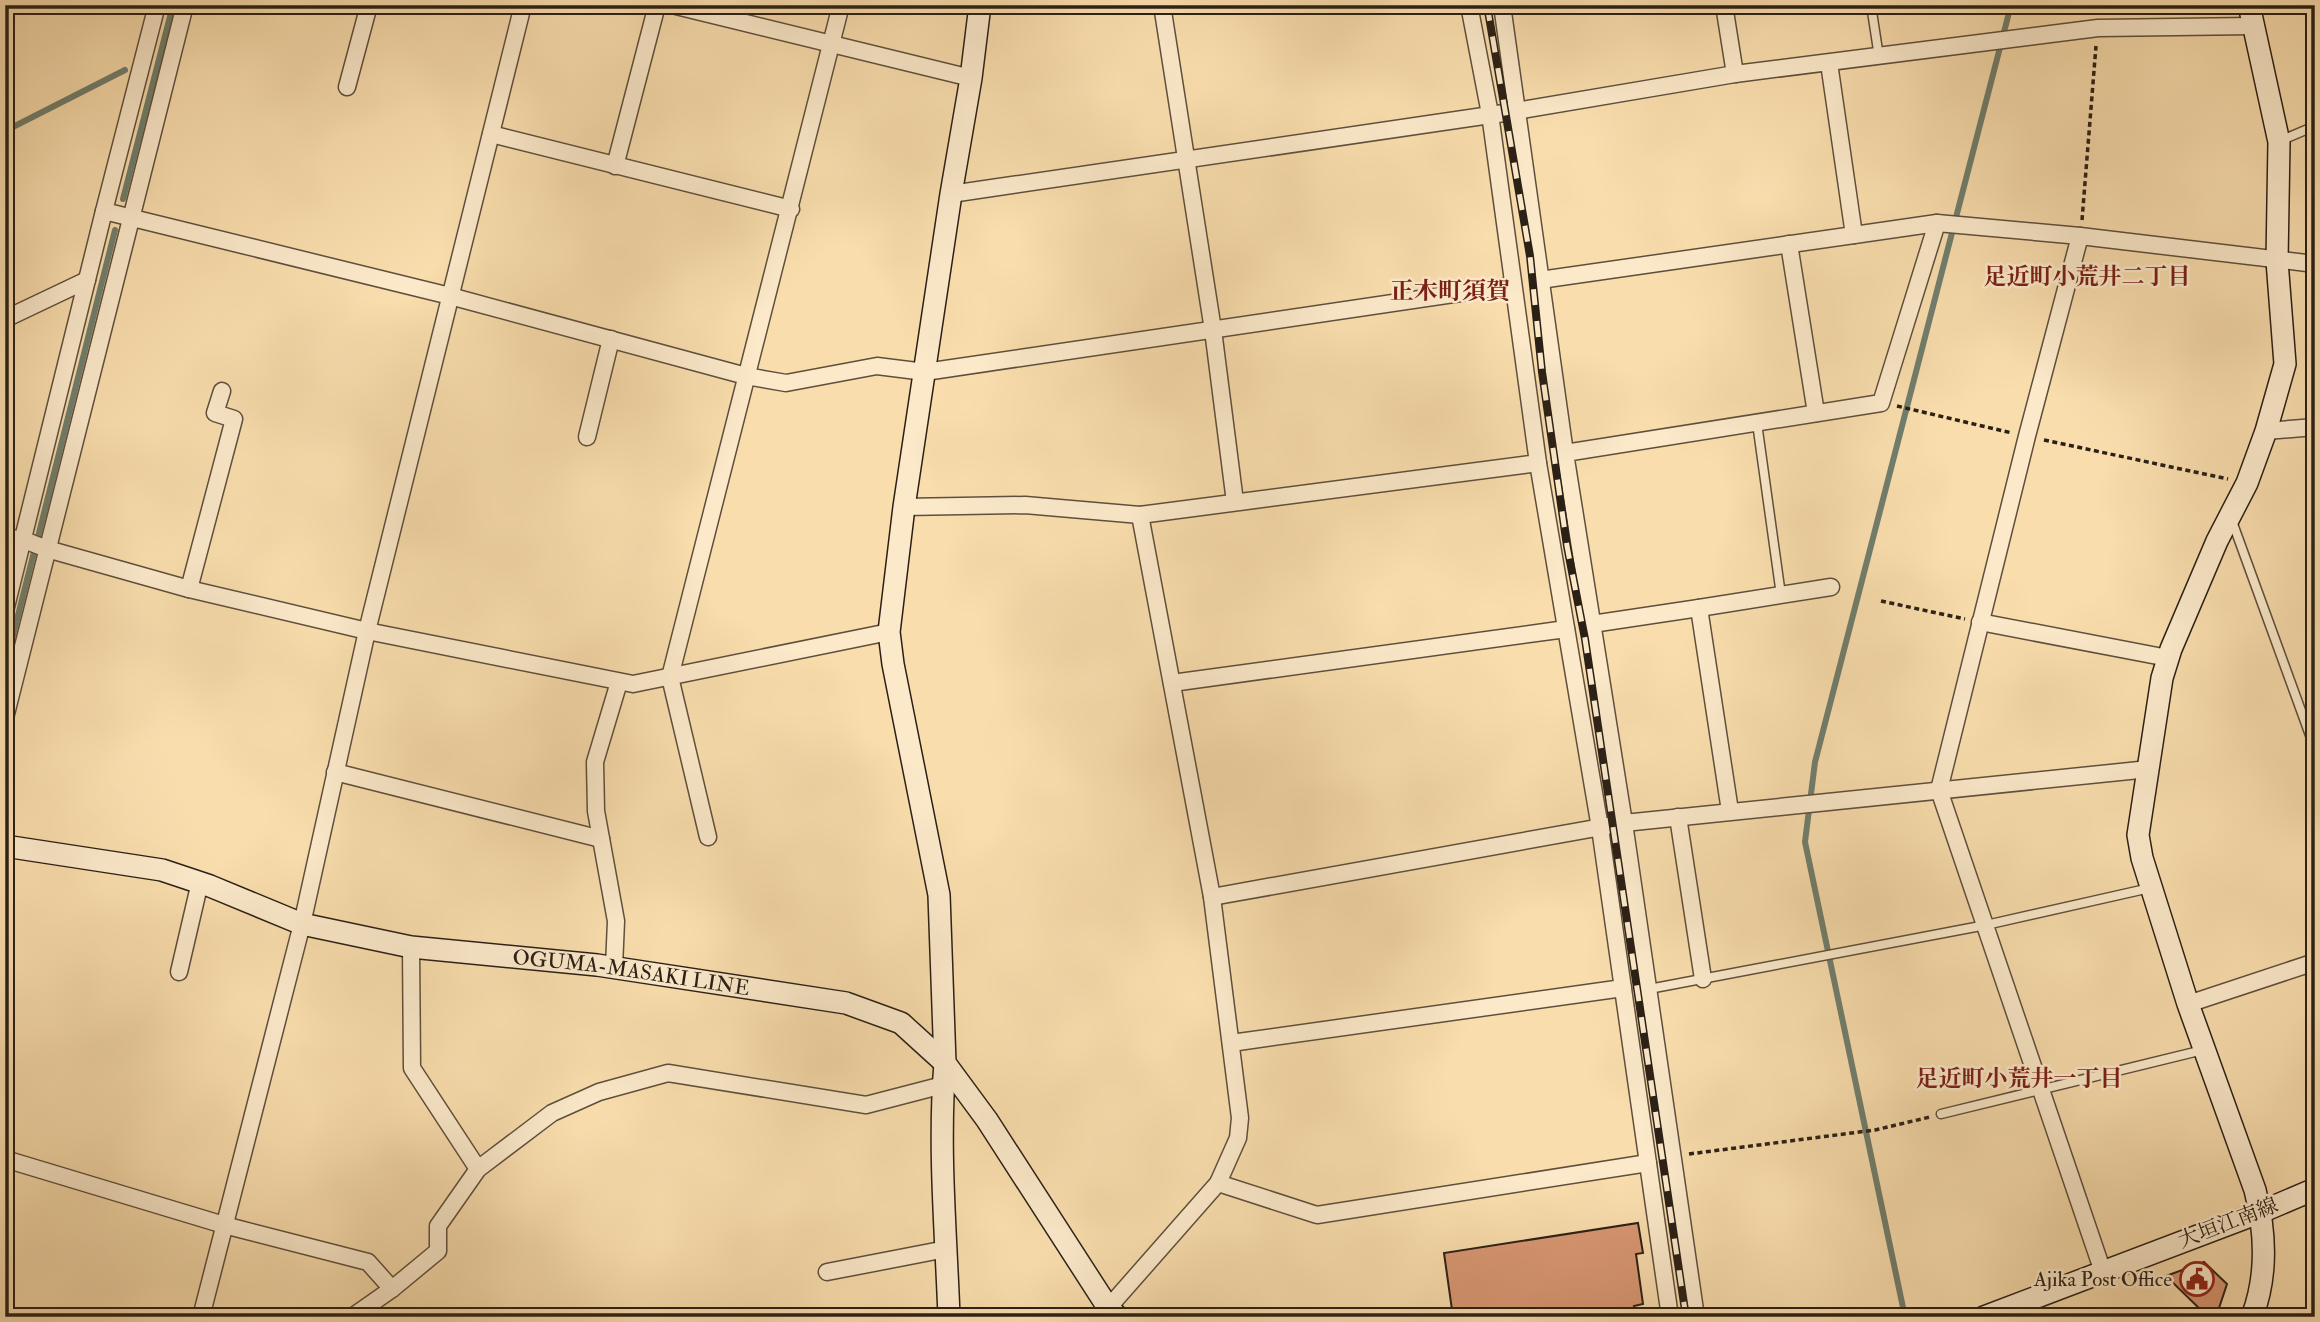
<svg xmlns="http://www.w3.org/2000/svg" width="2320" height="1322" viewBox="0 0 2320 1322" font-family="'IM FELL Double Pica','Noto Serif JP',serif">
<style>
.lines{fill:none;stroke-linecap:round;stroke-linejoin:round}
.stream{stroke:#707e6c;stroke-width:6}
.building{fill:#d89772;stroke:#2b2016;stroke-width:2}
.lane-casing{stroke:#5e4f3c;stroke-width:11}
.street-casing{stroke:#5e4f3c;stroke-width:19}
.secondary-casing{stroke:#2b2016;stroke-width:24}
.path{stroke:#2b2016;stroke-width:3.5;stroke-dasharray:5 3.5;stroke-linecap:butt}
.lane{stroke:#fbe9ca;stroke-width:8}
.street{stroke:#fbe9ca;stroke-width:16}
.secondary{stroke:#fbe9ca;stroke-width:21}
.rail-casing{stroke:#2b2016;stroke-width:8}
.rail{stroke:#fbe9ca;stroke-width:5;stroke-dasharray:16;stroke-linecap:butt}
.labels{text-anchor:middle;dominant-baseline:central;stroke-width:5;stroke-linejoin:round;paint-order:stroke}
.street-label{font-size:21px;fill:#2b2016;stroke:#fbe9ca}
.poi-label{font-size:21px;fill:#2b2016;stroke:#fbe9ca;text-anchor:end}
.neighbourhood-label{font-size:23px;font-weight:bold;fill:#7a1f14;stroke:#fbe9ca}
.quarter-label{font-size:24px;font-weight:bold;fill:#7a1f14;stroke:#fbe9ca}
</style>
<rect width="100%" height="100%" fill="#f9ddad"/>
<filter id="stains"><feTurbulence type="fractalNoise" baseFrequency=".00286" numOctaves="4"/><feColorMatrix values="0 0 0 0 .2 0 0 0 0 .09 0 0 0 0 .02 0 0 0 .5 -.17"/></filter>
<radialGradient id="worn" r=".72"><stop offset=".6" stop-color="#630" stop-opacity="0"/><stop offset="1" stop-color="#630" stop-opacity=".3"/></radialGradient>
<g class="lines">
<g class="stream">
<polyline points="5,131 125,70"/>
<polyline points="123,199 173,5"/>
<polyline points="5,528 12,530"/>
<polyline points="38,537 115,230"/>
<polyline points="5,667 34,552"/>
<polyline points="1905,1317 1805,842 1815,762 2011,5"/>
</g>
</g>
<g class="building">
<polygon points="1638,1223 1643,1253 1636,1254 1643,1304 1634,1306 1636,1317 1453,1317 1444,1253"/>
<polygon points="2204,1262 2227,1284 2216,1317 2208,1317 2166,1276"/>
</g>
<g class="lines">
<g class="lane-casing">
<g id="lane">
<polyline points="1871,5 1879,57"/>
<polyline points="2282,140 2315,126"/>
<polyline points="1757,423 1781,595"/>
<polyline points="2232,521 2315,749"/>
<polyline points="1649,989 1986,925 2150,888"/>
<polyline points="1941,1114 2203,1050"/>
</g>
</g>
<g class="street-casing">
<g id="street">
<polyline points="157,5 104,211 450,296 746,376 786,383 877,366 925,372 1501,287"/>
<polyline points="672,5 971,78"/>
<polyline points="1162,5 1213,330 1235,502"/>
<polyline points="1502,5 1565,453"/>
<polyline points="1724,5 1735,74"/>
<polyline points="347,87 369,5"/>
<polyline points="491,134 791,209"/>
<polyline points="615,166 657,5"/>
<polyline points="951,194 1504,113 1735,74 2098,28 2253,26"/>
<polyline points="1854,235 1937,223 2080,236 2315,264"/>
<polyline points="2080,236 2027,436 1939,790 2103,1272"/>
<polyline points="1789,244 1816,413"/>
<polyline points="1540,280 1854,235 1829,63"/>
<polyline points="5,319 87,280"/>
<polyline points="2266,431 2315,427"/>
<polyline points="587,437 611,339"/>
<polyline points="1538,463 1600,828 1670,1317"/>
<polyline points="904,507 1025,505 1140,515 1538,463 1490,114 1469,5"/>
<polyline points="5,537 24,540 47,549 189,589 367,631 633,684 889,632"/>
<polyline points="189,589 234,419 215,413 222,391"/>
<polyline points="1699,608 1831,587"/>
<polyline points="5,611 104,211"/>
<polyline points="1980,622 2168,658"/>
<polyline points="1592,624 1699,608 1730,811"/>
<polyline points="1172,683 1566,629"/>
<polyline points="5,718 185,5"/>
<polyline points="335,772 601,839"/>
<polyline points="1678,817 1703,979"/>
<polyline points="708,837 670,677 841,5"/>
<polyline points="1212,897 1624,823 2149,769"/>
<polyline points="411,947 412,1068 478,1169"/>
<polyline points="614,967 616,921 596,811 595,762 619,682"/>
<polyline points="179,972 200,882"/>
<polyline points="2188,1004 2315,962"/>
<polyline points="1231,1043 1623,988"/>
<polyline points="5,1159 224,1225 368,1262 392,1289"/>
<polyline points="1218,1183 1317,1215 1648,1163"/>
<polyline points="827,1272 946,1249"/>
<polyline points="1109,1309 1116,1299 1218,1183 1238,1138 1240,1118 1212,897 1140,515"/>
<polyline points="201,1317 302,924 367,631 523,5"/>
<polyline points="352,1317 392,1289 438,1251 438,1226 478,1169 552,1113 599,1092 668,1073 866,1105 943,1085"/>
<polyline points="1696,1317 1624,823 1565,453 1881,403 1937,223"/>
</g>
</g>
<g class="secondary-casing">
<g id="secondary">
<path d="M2249 5 2279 142 2277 261 2285 364 2266 431 2247 483 2217 541 2171 649 2162 678 2138 835 2142 858 2188 1004 2255 1190C2266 1233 2268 1275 2252 1317"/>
<path id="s1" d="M5 846 162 870 210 886 302 924 411 947 597 965 846 1003 901 1023 945 1063 987 1120 1109 1309 1118 1317"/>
<path d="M949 1317C946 1233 938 1147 945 1063L939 895 893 664 889 632 904 507 951 194 971 78 980 5"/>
<polyline points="1984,1317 2261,1212 2315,1189"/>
</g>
</g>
<g class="path">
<polyline points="2082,220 2096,46"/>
<polyline points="1897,406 2012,433"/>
<polyline points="2044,440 2228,479"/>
<polyline points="1881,601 1965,619"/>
<polyline points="1689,1154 1875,1130 1930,1117"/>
</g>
<use href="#lane" class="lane"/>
<use href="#street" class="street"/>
<use href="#secondary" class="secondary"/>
<g class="rail-casing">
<polyline id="rail" points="1487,5 1530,256 1542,372 1567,546 1585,639 1686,1317"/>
</g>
<use href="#rail" class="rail"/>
</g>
<defs>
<g id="civic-ring" transform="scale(1.75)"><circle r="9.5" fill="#fbe9ca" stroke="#8f2418" stroke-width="1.5"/><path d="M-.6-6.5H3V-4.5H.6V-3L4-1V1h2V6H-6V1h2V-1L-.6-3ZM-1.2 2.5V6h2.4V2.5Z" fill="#8f2418"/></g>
</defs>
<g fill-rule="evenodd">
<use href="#civic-ring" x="2197" y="1279"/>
</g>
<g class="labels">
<g class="street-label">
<text stroke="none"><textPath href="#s1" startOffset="642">OGUMA-MASAKI LINE</textPath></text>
<text transform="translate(2228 1223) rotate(-21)">大垣江南線</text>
</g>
<g class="poi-label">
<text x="2172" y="1279">Ajika Post Office</text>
</g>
<g class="neighbourhood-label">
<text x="2087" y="276">足近町小荒井二丁目</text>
<text x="2019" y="1078">足近町小荒井一丁目</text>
</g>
<g class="quarter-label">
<text x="1450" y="291">正木町須賀</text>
</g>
</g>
<rect width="2320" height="1322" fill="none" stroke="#f9ddad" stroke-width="28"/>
<rect x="7" y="7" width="2306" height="1308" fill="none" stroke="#2b2016" stroke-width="3.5"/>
<rect x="14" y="14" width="2292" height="1294" fill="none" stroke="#2b2016" stroke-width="2"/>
<rect width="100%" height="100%" filter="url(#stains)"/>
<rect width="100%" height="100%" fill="url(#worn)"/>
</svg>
